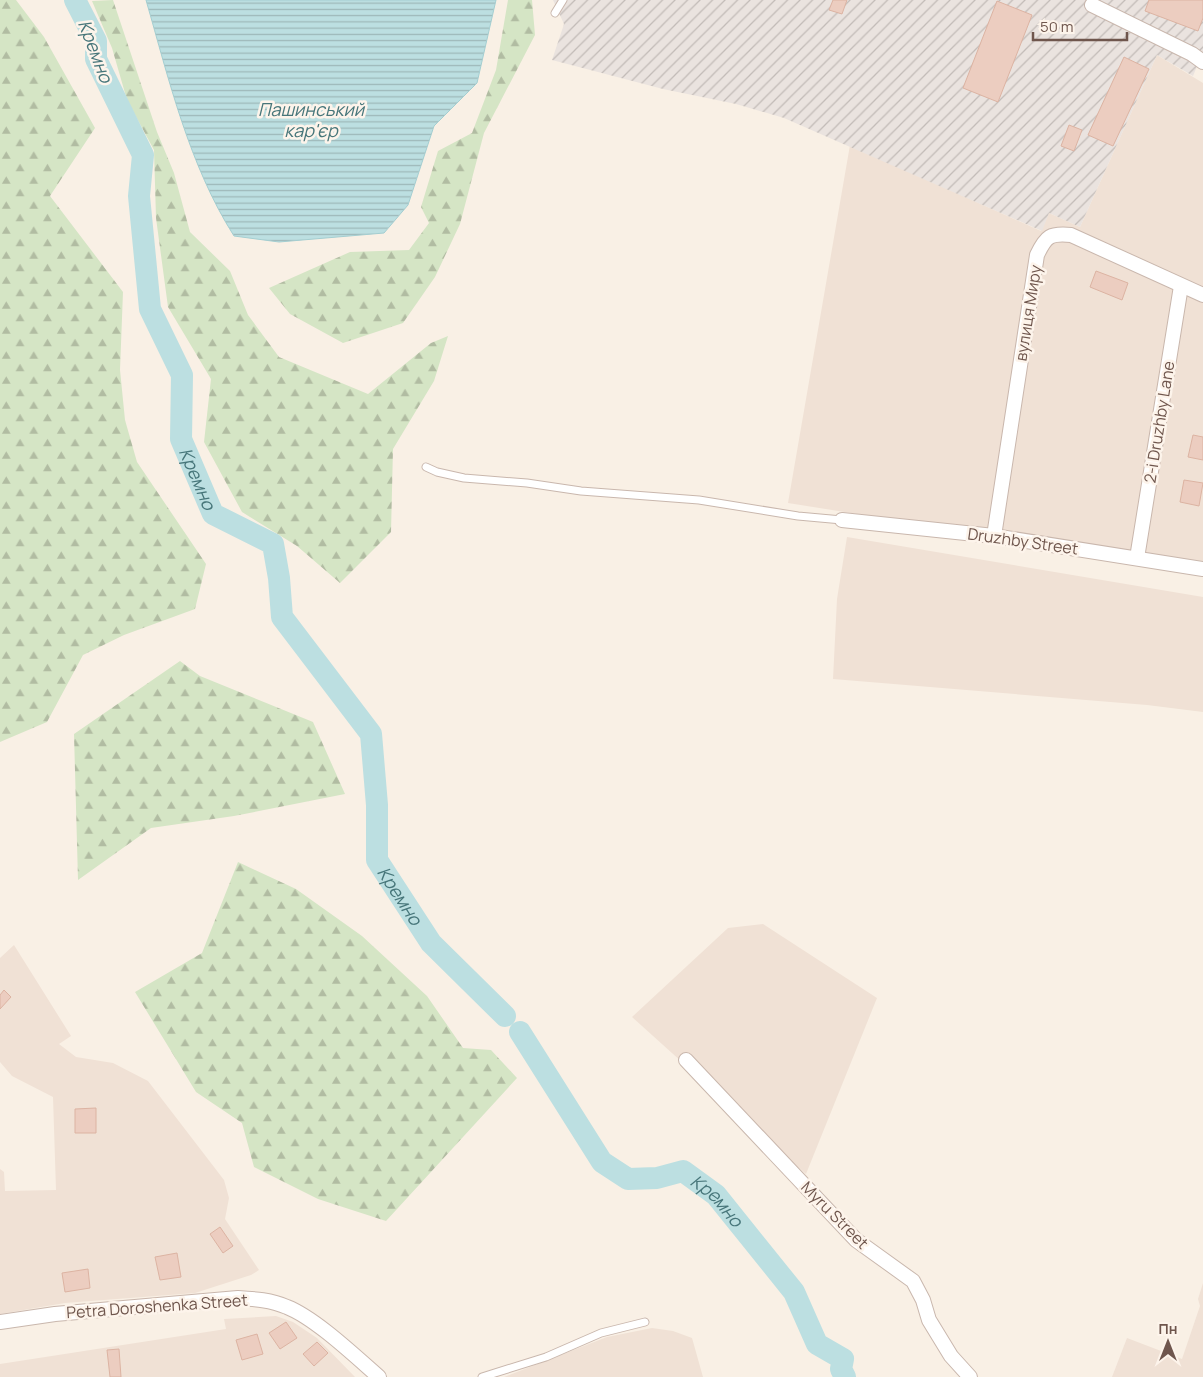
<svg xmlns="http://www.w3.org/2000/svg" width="1203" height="1377" viewBox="0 0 1203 1377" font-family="Manrope,sans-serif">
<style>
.residential{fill:#f0e1d5}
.industrial{fill:url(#industrial-furrows)}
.forest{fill:url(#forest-firs)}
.water{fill:url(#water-rules);stroke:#a4ced1}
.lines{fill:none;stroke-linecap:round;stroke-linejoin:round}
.river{stroke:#bcdfe1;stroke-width:22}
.building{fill:#eccdc0;stroke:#dcb3a2}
.lane-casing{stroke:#c9b7ad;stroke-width:9}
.street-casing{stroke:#c9b7ad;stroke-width:16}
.lane{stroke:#fff;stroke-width:7}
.street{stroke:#fff;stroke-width:14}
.labels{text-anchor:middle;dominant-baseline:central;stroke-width:5;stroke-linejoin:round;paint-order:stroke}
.street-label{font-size:16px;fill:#6f564d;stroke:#fdf4eb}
.water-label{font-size:18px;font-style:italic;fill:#47767a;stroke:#fdf4eb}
</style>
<defs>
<pattern id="industrial-furrows" width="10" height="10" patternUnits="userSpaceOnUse" patternTransform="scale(1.25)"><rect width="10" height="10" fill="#eae3df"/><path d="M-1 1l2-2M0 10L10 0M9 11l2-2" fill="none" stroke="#c2bbb7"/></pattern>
<pattern id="forest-firs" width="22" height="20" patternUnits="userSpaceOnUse" patternTransform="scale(1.25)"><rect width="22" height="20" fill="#d5e5c5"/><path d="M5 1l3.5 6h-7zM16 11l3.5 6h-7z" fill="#b1bca2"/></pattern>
<pattern id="water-rules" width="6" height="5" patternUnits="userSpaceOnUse" patternTransform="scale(1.25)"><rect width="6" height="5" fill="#bcdfe1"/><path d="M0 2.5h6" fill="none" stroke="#9db8b9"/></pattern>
</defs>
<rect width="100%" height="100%" fill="#f9f0e5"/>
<g class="residential">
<polygon points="1157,55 1203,83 1203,569 788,503 850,145 1041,231 1049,213 1080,227"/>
<polygon points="847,537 1203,597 1203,712 1147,705 833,679 837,599"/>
<polygon points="763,924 877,998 806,1174 632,1017 728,928"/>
<polygon points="14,945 71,1036 59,1044 76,1057 113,1063 148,1081 224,1180 229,1198 225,1219 259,1270 251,1275 195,1293 65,1303 0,1314 0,1169 4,1172 5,1191 56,1190 53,1097 12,1076 0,1062 0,958"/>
<polygon points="1203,1283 1203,1377 1112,1377 1127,1338 1182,1359 1200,1306 1198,1299"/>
<polygon points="276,1316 293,1322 317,1338 355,1377 0,1377 0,1364 226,1329 224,1319"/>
<polygon points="652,1328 673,1331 692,1338 703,1377 504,1377 607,1337"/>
</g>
<polygon class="industrial" points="553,0 1203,0 1203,52 1193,76 1157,55 1080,227 1049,213 1042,231 784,118 736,104 663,89 552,60 564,24"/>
<g class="forest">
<polygon points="0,0 16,0 44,37 95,128 50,196 123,292 120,370 125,420 137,462 206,564 195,609 124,635 83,655 47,722 0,742"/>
<polygon points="113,0 157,132 174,173 190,232 230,271 248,315 279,357 368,394 431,343 448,336 434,381 393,449 391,532 340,583 297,546 242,512 204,442 211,379 168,307 156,218 154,150 127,100 112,48 92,1"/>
<polygon points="508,0 532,0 535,35 484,133 460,224 435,277 403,323 343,343 290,314 269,288 350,252 409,250 429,223 421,207 438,151 472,133 496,70"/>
<polygon points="180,661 200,676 313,722 345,794 234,816 151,828 78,880 74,734"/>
<polygon points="238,862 296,889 362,936 427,996 463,1048 491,1050 517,1078 386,1221 318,1199 254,1167 242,1123 196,1092 135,992 202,953"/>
</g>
<path class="water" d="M146 0H496L477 83 434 126 408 205 384 233 279 242 234 236C189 165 169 80 146 0Z"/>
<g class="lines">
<g class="river">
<path id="s1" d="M75 0 96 41V59L143 155 139 196 150 309 182 375 181 439 213 514 273 544 279 578 282 617 371 734 377 805V860L431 943 505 1016"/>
<path id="s2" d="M520 1032 602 1162 628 1179 657 1178 683 1171 716 1195 794 1292 817 1344 843 1359 841 1369 845 1377"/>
</g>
</g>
<g class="building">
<polygon points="833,0 847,0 842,14 829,10"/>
<polygon points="1149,0 1203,0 1203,18 1198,31 1145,11"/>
<polygon points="997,1 1032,15 998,102 963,88"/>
<polygon points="1124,57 1149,69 1113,146 1088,135"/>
<polygon points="1069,125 1082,130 1074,151 1061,146"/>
<polygon points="1096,271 1128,283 1122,300 1090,287"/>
<polygon points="1193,435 1203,437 1203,460 1188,457"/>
<polygon points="1184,480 1203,483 1199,506 1180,502"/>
<polygon points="4,990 11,997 0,1009 0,995"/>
<polygon points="96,1108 96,1133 75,1133 75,1109"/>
<polygon points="220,1227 233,1246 223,1253 210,1234"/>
<polygon points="177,1253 181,1277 160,1280 155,1257"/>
<polygon points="88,1269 90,1288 65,1292 62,1273"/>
<polygon points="286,1322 297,1338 280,1349 269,1333"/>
<polygon points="257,1334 263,1354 242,1360 236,1340"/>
<polygon points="317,1342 328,1353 314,1366 303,1354"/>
<polygon points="119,1349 121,1377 110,1377 107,1350"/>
</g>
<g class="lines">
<g class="lane-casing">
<g id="lane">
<polyline points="555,13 563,0"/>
<polyline points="426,467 437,472 464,478 527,483 581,491 699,500 798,516 842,520"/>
<polyline points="482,1377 546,1357 601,1333 645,1322"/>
</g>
</g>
<g class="street-casing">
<g id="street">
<polyline points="1092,5 1192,54 1203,62"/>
<polyline points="842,520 994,536 1203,569"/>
<path d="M994 536 1037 255C1046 236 1050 233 1071 235L1203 295"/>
<polyline points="1137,558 1181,286"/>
<polyline points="686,1060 856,1240 913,1281 923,1300 929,1320 951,1356 970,1377"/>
<path d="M0 1322 55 1314 238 1298C255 1299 271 1300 287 1307 315 1318 355 1356 379 1377"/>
</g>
</g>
<use href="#lane" class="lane"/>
<use href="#street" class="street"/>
</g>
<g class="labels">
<g class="street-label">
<text transform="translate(1028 313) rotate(-81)">вулиця Миру</text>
<text transform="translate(1159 422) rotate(-81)">2-i Druzhby Lane</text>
<text transform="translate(1023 541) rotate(8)">Druzhby Street</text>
<text transform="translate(835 1215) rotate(45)">Myru Street</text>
<text transform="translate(157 1306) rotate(-4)">Petra Doroshenka Street</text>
</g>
<g class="water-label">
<text transform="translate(96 51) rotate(69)">Кремно</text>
<text x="311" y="109">Пашинський<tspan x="311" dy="21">кар'єр</tspan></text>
<text stroke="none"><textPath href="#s1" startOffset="506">Кремно</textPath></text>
<text stroke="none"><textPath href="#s1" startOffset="1001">Кремно</textPath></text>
<text stroke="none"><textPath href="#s2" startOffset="286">Кремно</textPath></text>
</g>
</g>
<g transform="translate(1168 1342)" stroke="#fdf4eb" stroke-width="4" paint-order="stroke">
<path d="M0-4L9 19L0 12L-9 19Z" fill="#6f564d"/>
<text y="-8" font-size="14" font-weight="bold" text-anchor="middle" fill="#6f564d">Пн</text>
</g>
<path d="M1033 32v8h94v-8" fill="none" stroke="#6f564d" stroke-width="2.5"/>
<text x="1040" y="32" font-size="15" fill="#6f564d" stroke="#fdf4eb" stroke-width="4" paint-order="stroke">50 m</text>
</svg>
